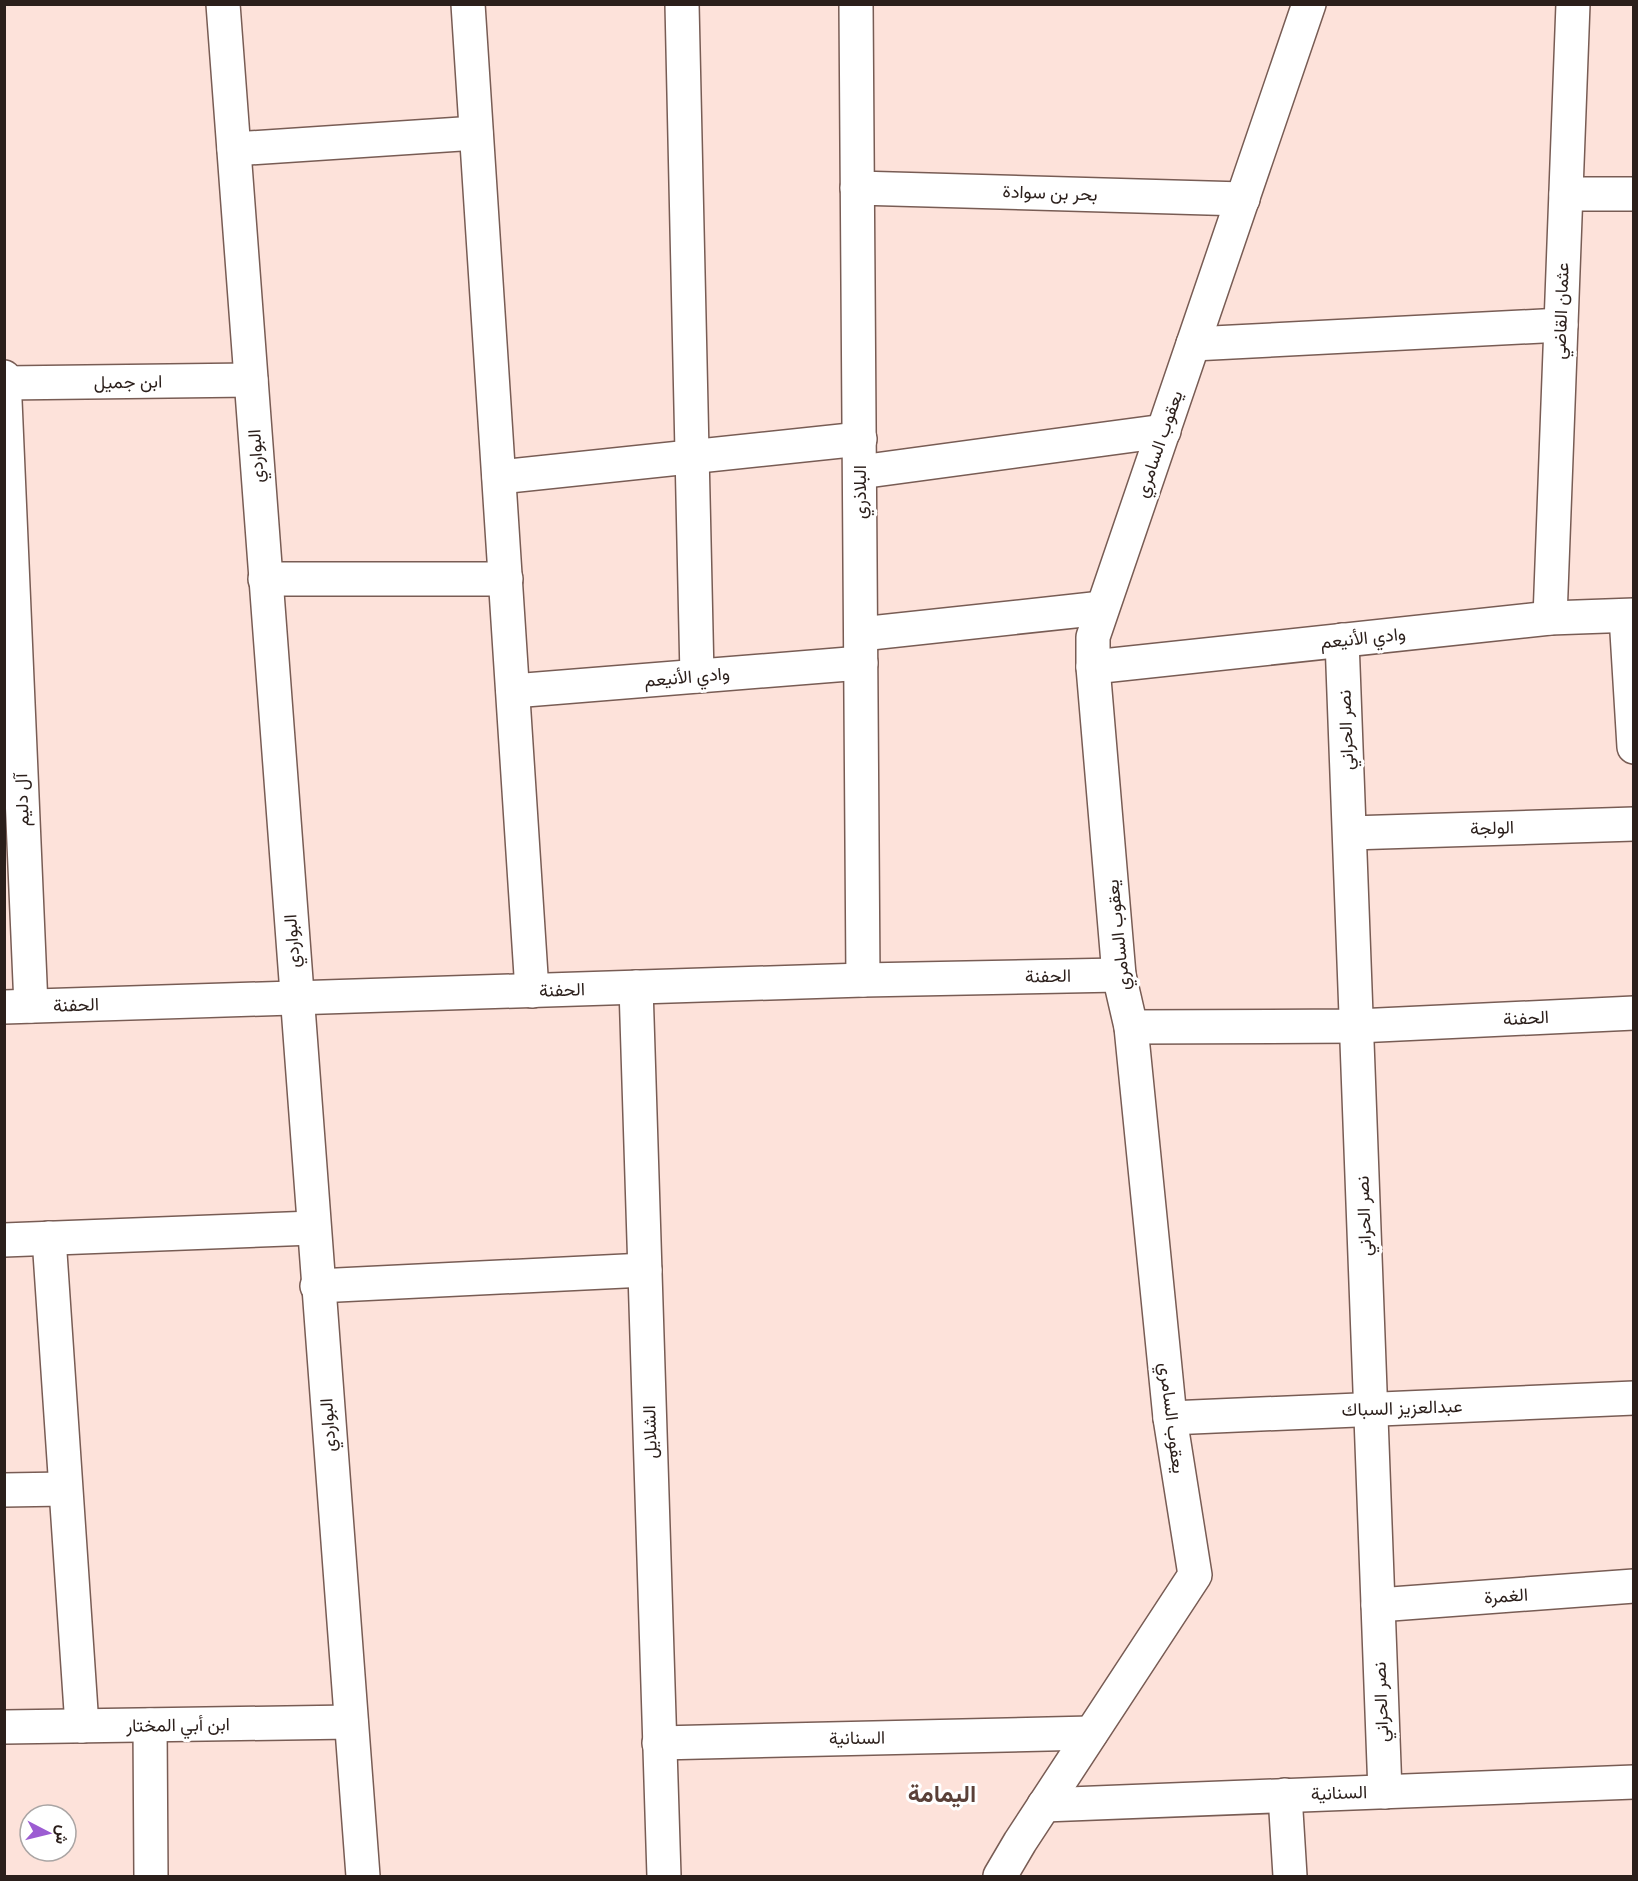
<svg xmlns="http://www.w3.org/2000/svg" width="1638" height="1881" viewBox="0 0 1638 1881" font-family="Figtree,Vazirmatn,sans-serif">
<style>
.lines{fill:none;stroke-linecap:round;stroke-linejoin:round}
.minor-casing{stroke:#785c54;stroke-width:36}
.minor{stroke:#fff;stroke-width:33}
.labels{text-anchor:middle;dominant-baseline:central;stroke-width:6;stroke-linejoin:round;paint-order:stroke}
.street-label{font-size:18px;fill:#2b1f1b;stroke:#fff}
.district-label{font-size:24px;font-weight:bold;fill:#5a4038;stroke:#fff}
</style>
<rect width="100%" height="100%" fill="#fde2da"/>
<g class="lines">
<g class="minor-casing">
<g id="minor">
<polyline points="223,4 363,1876"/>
<polyline points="468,4 532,991"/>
<polyline points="682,4 697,676"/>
<polyline points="856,4 863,980"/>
<polyline points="234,149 476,133"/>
<polyline points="857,188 1243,199"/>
<polyline points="1566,194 1634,194"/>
<polyline points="1193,344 1561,325"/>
<polyline points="4,377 31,1006"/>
<polyline points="4,383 251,380"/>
<polyline points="860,472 1164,431"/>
<polyline points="499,477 860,439"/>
<polyline points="265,579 506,579"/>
<polyline points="1626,616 1634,747"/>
<polyline points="1550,618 1573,4"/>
<polyline points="861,634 1102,608"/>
<polyline points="1342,640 1385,1792"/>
<polyline points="1093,667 1550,618 1634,615"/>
<polyline points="513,691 861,663"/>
<polyline points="1350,833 1634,824"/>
<polyline points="636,987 664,1876"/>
<polyline points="4,1007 863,980 1119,975"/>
<polyline points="1131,1027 1357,1026 1634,1013"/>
<polyline points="49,1238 82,1726"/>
<polyline points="4,1240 313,1228"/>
<polyline points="317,1286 645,1270"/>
<polyline points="1170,1418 1634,1398"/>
<polyline points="4,1490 65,1489"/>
<polyline points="1378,1605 1634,1586"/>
<polyline points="150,1725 151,1876"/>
<polyline points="4,1727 351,1722"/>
<polyline points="659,1743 1091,1733"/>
<polyline points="1285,1795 1290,1876"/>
<polyline points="1044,1805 1634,1782"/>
<polyline points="1000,1876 1020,1842 1195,1575 1170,1418 1131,1027 1119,975 1093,667 1093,637 1309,4"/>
</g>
</g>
<use href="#minor" class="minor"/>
</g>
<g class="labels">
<g class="street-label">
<text transform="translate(1050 193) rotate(2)">بحر بن سوادة</text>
<text transform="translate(1561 311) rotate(-88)">عثمان القاضي</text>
<text transform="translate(128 382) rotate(-1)">ابن جميل</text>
<text transform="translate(1159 444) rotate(-71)">يعقوب السامري</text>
<text transform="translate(256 456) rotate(-94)">البواردي</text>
<text transform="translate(860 492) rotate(-90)">البلاذري</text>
<text transform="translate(1363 638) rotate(-6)">وادي الأنيعم</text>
<text transform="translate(687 677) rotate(-5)">وادي الأنيعم</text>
<text transform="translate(1346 730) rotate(-92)">نصر الحراني</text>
<text transform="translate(22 800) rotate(-92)">آل دليم</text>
<text transform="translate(1492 828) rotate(-2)">الولجة</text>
<text transform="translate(1118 935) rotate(-96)">يعقوب السامري</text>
<text transform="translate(292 941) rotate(-94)">البواردي</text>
<text transform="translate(1048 976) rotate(-1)">الحفنة</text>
<text transform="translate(562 990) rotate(-2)">الحفنة</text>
<text transform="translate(76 1005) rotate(-2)">الحفنة</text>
<text transform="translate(1526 1018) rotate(-3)">الحفنة</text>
<text transform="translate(1364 1216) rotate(-92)">نصر الحراني</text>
<text transform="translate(1402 1408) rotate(-2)">عبدالعزيز السباك</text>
<text transform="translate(1172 1418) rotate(83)">يعقوب السامري</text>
<text transform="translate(328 1425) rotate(-94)">البواردي</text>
<text transform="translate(650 1432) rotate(-92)">الشلايل</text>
<text transform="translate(1506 1596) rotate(-4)">الغمرة</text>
<text transform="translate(1381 1702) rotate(-92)">نصر الحراني</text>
<text transform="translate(178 1725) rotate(-1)">ابن أبي المختار</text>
<text transform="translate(857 1738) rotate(-1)">السنانية</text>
<text transform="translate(1339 1793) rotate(-2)">السنانية</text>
</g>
<g class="district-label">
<text x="942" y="1793">اليمامة</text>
</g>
</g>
<rect width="1638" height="1881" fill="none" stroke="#2b1f1b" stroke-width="12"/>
<g transform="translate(48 1833) rotate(97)"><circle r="28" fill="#ffffff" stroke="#aaa5a4" stroke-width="1.5"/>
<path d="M0-4.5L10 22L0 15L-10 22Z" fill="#9c5cd2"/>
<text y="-9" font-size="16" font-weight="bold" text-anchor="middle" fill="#2b1f1b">ش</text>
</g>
</svg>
